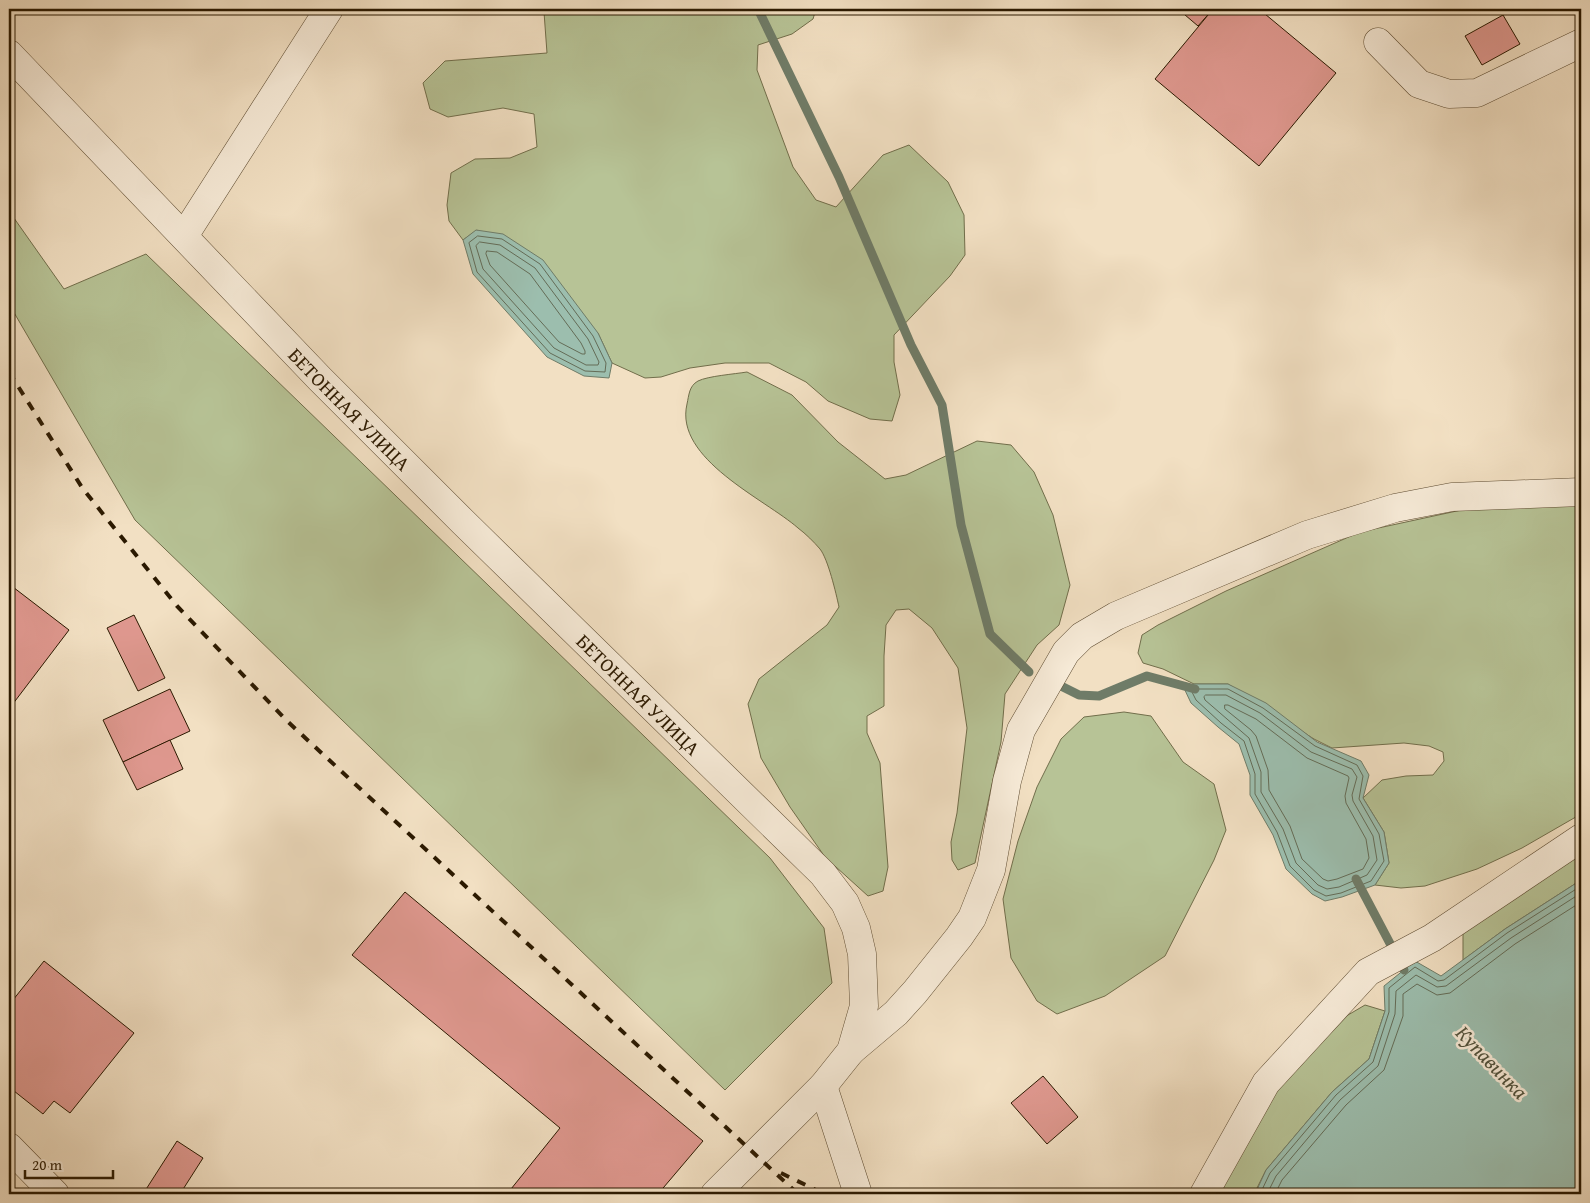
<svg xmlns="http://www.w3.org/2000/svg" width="1590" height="1203" viewBox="0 0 1590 1203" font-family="'Gentium Book Plus',serif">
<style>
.green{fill:#b7c396;stroke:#716e4b}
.water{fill:#9cbeae;stroke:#6f7c68}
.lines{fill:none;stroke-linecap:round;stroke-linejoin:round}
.shore{stroke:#646c57;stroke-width:1}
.stream{stroke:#6f7c68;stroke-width:9}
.building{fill:#df988f;stroke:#2b1900}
.minor-casing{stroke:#5d4b31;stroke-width:29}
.minor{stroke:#f7ebd8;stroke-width:28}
.rail{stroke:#2b1900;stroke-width:4;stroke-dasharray:9 9;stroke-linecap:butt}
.labels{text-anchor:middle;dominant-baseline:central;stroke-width:5;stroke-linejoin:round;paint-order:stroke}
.street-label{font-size:20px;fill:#2b1900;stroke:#f7ebd8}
.water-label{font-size:21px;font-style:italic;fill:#53533d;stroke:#f7ebd8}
</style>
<rect width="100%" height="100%" fill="#f2e0c3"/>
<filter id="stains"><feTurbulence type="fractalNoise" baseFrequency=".004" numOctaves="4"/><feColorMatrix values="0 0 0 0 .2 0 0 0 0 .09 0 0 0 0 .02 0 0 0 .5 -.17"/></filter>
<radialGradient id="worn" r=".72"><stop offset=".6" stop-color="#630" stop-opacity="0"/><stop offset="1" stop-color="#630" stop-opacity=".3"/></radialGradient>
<g class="green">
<polygon points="545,9 816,9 813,19 792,34 758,45 757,70 793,167 816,200 836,207 883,155 909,145 948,182 964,215 965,255 950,276 894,335 894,362 900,395 892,421 870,419 828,401 806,382 769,363 725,363 690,368 661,377 645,378 612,363 598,333 477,230 463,240 449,221 447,205 451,173 475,159 510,158 537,147 534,114 503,108 448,117 430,109 423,83 445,61 547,53 544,12"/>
<polygon points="9,211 64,289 146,254 770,858 824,928 832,983 725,1090 135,520 9,304"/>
<path d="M747 372 792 395 838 442 885 479 906 475 977 441 1011 445 1034 472 1053 515 1070 585 1059 625 1037 645 1005 694 1001 742 975 863 958 870 952 860 951 842 957 813 967 728 958 668 932 628 909 609 896 610 886 625 884 656V706L867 716V733L880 763 888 867 883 891 868 896 825 857 790 807 761 758 748 704 759 679 827 625 839 607C836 593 828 559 820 549 814 542 806 534 798 528 765 499 674 459 687 404 689 395 689 386 698 381 708 376 735 374 747 372Z"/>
<polygon points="1581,505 1581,814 1522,848 1477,869 1425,886 1401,888 1375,885 1389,863 1384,832 1363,798 1382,780 1406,776 1433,775 1444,761 1443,752 1429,746 1404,743 1332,748 1314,739 1228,684 1194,684 1163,669 1143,663 1138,653 1142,635 1158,625 1226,591 1360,532 1466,509"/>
<polygon points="1124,712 1151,716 1183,762 1214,784 1226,830 1214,860 1165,956 1105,996 1057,1014 1037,1001 1011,958 1003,899 1018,841 1037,787 1061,739 1084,717"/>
<polygon points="1581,852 1581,880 1505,929 1463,960 1463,931"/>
<polygon points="1365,1005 1385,1011 1369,1059 1332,1092 1266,1170 1254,1194 1214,1194 1271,1094 1348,1015"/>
</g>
<g class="water">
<polygon points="476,230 503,234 543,260 598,333 612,363 609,378 584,376 547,357 473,274 463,240"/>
<polygon points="1194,684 1228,684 1266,703 1317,742 1361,761 1369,775 1363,798 1384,832 1389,863 1375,885 1342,897 1325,901 1312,894 1286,869 1273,835 1250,795 1250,775 1239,744 1218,727 1191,703 1183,686"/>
<polygon points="1581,880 1581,1194 1255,1194 1266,1170 1332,1092 1369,1059 1385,1011 1384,986 1415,961 1441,976 1505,929"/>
</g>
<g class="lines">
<g class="shore">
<polygon points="478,236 502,239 540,264 593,336 606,363 605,372 585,371 550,353 477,272 469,243"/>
<polygon points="480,242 500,245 535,268 588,339 599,362 598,365 586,365 554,348 483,269 476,246"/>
<polygon points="487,251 497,252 530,274 581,343 585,351 585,354 582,354 559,342 490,265 486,254"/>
<polygon points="1194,689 1228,689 1263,708 1315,746 1357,765 1363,776 1359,799 1379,834 1384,861 1371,881 1341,893 1326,896 1314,890 1290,866 1277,832 1255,794 1255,774 1244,741 1221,723 1196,700 1192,692"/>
<polygon points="1206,695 1226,695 1260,713 1311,752 1352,769 1357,777 1352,795 1353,801 1373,836 1377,860 1367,875 1339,887 1327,889 1318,885 1296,863 1283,829 1261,792 1261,772 1249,738 1205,700 1204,697"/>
<polygon points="1225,705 1228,705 1256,719 1307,758 1348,776 1349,778 1345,796 1346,803 1366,839 1369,858 1363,869 1337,879 1328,881 1323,879 1302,859 1290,826 1269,790 1268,770 1256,736 1251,730 1225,709"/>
<polyline points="1260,1194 1270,1173 1336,1095 1373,1062 1389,1012 1389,988 1415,967 1438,981 1444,980 1507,933 1581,886"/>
<polyline points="1267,1194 1276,1176 1340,1100 1378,1066 1395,1014 1396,991 1416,975 1437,987 1446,986 1511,938 1581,893"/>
<polyline points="1275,1194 1282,1180 1346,1105 1384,1070 1403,1016 1403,994 1417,984 1437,995 1450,993 1515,944 1581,902"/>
</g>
<g class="stream">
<polyline points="758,9 839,177 911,345 942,405 961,525 990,634 1029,672"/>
<polyline points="1063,687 1079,695 1099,696 1147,676 1195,689"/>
<polyline points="1356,879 1404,970"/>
</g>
</g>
<g class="building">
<polygon points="1178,9 1213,9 1198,26"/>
<polygon points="1213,9 1259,9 1336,73 1259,166 1155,79"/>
<polygon points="1503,15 1520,44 1482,65 1465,36"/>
<polygon points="9,584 69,630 9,709"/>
<polygon points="134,615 165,678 138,691 107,628"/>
<polygon points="170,689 190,731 123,762 103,720"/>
<polygon points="170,740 183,769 137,790 123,762"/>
<polygon points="405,892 703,1141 658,1194 507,1194 560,1128 352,955"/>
<polygon points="44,961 134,1033 70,1113 54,1101 43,1114 9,1087 9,1005"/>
<polygon points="1043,1076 1078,1117 1047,1144 1011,1103"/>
<polygon points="177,1141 203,1158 180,1194 143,1194"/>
</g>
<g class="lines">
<g class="minor-casing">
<g id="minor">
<polyline points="1378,42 1419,84 1449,94 1477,93 1581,43"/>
<path id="s1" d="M9 54 320 379 463 522 823 874 845 903 856 928 862 954 864 1006 851 1051 823 1086 715 1194"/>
<polyline points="184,236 329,9"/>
<polyline points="851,1051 896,1013 915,992 959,937 972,918 991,870 1007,781 1021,730 1066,652 1082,636 1116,616 1307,535 1395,508 1452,497 1581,492"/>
<polyline points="823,1086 858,1194"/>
<polyline points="9,1147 55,1194"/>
<polyline points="1204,1194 1266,1083 1368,972 1432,938 1581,838"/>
</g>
</g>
<use href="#minor" class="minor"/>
<g class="rail">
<polyline points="9,372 83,489 177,606 287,721 798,1194"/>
<polyline points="781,1173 818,1191 822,1194"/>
</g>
</g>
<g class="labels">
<g class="street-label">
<text stroke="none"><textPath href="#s1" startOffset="492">БЕТОННАЯ УЛИЦА</textPath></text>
<text stroke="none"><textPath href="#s1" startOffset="898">БЕТОННАЯ УЛИЦА</textPath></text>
</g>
<g class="water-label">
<text transform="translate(1492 1062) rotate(46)">Купавинка</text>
</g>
</g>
<rect width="1590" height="1203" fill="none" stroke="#f2e0c3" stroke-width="30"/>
<rect x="10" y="10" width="1570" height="1183" fill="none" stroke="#2b1900" stroke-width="2.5"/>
<rect x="15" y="15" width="1560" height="1173" fill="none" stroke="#2b1900"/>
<path d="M25 1170v8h88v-8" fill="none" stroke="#2b1900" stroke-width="2.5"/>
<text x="32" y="1170" font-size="15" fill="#2b1900" stroke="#f7ebd8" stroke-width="4" paint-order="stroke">20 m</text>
<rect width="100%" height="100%" filter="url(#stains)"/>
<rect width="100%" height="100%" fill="url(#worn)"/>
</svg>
